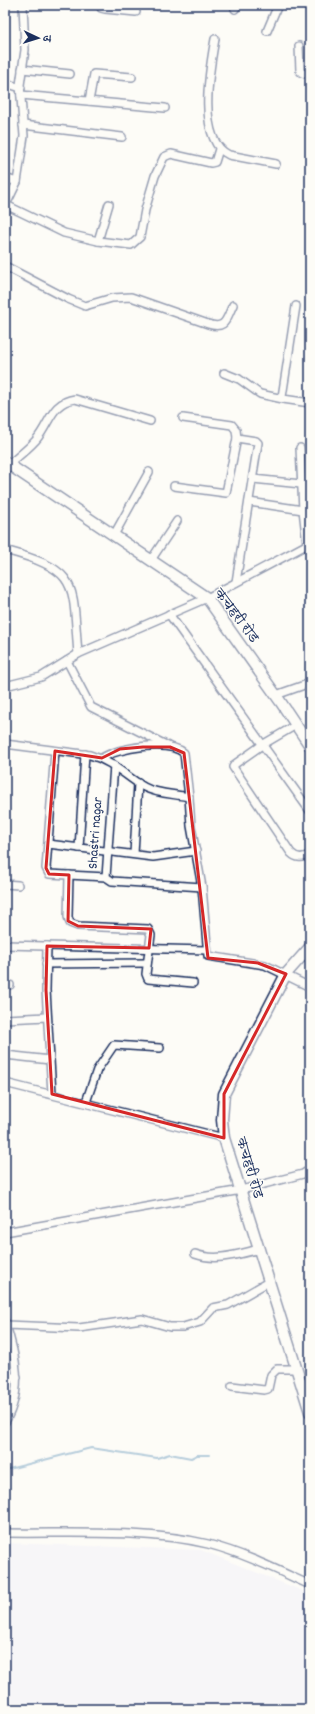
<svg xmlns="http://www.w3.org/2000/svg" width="315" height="1714" viewBox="0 0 315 1714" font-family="Dekko,'Playpen Sans Deva',sans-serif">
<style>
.built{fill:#efeff8}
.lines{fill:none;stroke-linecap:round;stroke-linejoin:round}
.stream{stroke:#6496b9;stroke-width:2}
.minor-casing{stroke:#1b2f5e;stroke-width:10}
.secondary-casing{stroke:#1b2f5e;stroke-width:13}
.minor{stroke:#fdfcf7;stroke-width:7}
.secondary{stroke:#fdfcf7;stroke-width:10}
.marked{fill:none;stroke:#d62828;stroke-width:3;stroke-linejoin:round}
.labels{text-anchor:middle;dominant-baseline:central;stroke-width:3;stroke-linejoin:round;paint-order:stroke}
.street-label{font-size:14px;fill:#1b2f5e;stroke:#fdfcf7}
</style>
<rect width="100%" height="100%" fill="#fdfcf7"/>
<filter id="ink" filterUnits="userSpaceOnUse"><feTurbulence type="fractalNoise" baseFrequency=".025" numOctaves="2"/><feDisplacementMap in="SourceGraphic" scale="8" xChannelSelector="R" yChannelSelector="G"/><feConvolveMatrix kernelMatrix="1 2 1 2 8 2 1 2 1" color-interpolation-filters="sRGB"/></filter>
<g filter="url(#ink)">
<polygon class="built" points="5,1543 201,1550 310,1594 310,1709 5,1709"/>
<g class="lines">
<polyline class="stream" points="5,1470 91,1448 157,1458 170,1454 191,1458 197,1455 209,1455"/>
<g class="minor-casing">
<g id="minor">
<polyline points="100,5 101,8 105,9 136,12"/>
<polyline points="235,9 238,5"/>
<polyline points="267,31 278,5"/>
<path d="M215 39C210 67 196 140 229 155L276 164"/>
<polyline points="299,46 300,71 302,73 310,75"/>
<polyline points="22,69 70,74"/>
<polyline points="5,83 21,88"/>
<polyline points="21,95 165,108"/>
<polyline points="89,101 94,74 132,77"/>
<polyline points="23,125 122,137"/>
<polyline points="5,178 17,182"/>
<polyline points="6,205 64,233 98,241 131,245 140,237 145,210 155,176 164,157 171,154 211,163 215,162 219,149"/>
<polyline points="5,207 17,182 24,136 20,85 25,50 23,5"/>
<polyline points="98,241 109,204"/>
<path d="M5 266 68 299 85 306 112 298 131 297 208 324C226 330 226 319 233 305"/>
<polyline points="296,306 282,397 283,399 310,403"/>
<polyline points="224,373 239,379 260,394 283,399"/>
<polyline points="300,448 303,510 307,544"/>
<path d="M8 465C18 457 28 449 36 440 50 424 51 402 75 399L150 421"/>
<polyline points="253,479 301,484"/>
<polyline points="174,486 226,493 237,438 236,430 232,425 183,418"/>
<polyline points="249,502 303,510"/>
<polyline points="114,535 149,472"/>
<path d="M5 550C81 571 72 582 78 654"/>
<polyline points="151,560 177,521"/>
<polyline points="236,582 258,443 256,441 237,438"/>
<polyline points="169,614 310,811"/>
<polyline points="67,661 91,707 168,746"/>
<polyline points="5,686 41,677 78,654 207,598 310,543"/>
<polyline points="276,695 310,683"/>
<path d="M296 725 262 745 235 764 233 767 291 853C296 858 303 859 310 854"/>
<path d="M5 744 90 755C114 762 124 775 144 787 156 794 176 794 189 797"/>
<polyline points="55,751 46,868 49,874 106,877"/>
<path d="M102 758C118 748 168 739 184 753L189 797 191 826 202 887 208 956 265 965 310 987"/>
<polyline points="114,765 106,877 112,881 202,887"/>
<polyline points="48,844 153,857 196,851"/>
<polyline points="79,848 85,754"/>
<polyline points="134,854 138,783"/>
<polyline points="69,875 68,917 70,923 78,926 148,929 151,935 146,974 148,979 193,983"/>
<polyline points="5,884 18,885"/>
<polyline points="5,945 207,950"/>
<polyline points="47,946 46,990 52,1094"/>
<polyline points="46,964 147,963"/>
<polyline points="5,985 10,985"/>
<polyline points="5,1019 47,1017"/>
<polyline points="5,1055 50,1060"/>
<polyline points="5,1083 224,1138"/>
<polyline points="86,1102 97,1070 114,1045 160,1048"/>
<polyline points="5,1232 241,1190 303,1174 310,1169"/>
<path d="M195 1254C217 1262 238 1254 260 1249"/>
<path d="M5 1322C16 1355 24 1390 5 1422"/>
<polyline points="6,1325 79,1328 142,1319 170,1327 183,1327 200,1322 213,1308 228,1305 270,1281"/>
<polyline points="5,1377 17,1377"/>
<polyline points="232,1386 264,1390 268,1389 271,1375 277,1369 297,1369"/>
<path d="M5 1533C71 1534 144 1529 208 1544 243 1553 277 1570 310 1585"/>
</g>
</g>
<g class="secondary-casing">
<g id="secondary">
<polyline points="5,462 207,598 280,701 310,746"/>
<polyline points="310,947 286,974 224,1094 222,1120 224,1138 310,1412"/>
</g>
</g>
<use href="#minor" class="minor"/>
<use href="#secondary" class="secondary"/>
</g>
</g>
<path d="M0 0H315V1714H0ZM143 747H170L184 753 208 958 258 963 286 974 224 1094V1138L52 1094 46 990 47 946 149 948 151 929 78 926 68 921 69 875 49 874 46 868 55 751 102 758 120 749Z" fill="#fdfcf7" fill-opacity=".55" fill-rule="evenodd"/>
<path class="marked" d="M143 747H170L184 753 208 958 258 963 286 974 224 1094V1138L52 1094 46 990 47 946 149 948 151 929 78 926 68 921 69 875 49 874 46 868 55 751 102 758 120 749Z"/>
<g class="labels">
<g class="street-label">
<text transform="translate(236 616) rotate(53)">कचहरी रोड</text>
<text transform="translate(96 833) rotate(-86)">Shastri nagar</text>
<text transform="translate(249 1168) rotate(73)">कचहरी रोड</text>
</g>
</g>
<rect width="315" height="1714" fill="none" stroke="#fdfcf7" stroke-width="20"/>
<rect x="10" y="10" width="295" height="1694" fill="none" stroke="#1b2f5e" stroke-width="1.5" filter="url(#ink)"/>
<g transform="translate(38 38) rotate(94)" stroke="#fdfcf7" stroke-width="3" paint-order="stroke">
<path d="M0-3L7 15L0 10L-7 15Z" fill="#1b2f5e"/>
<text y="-6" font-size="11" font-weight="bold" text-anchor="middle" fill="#1b2f5e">उ</text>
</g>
</svg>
